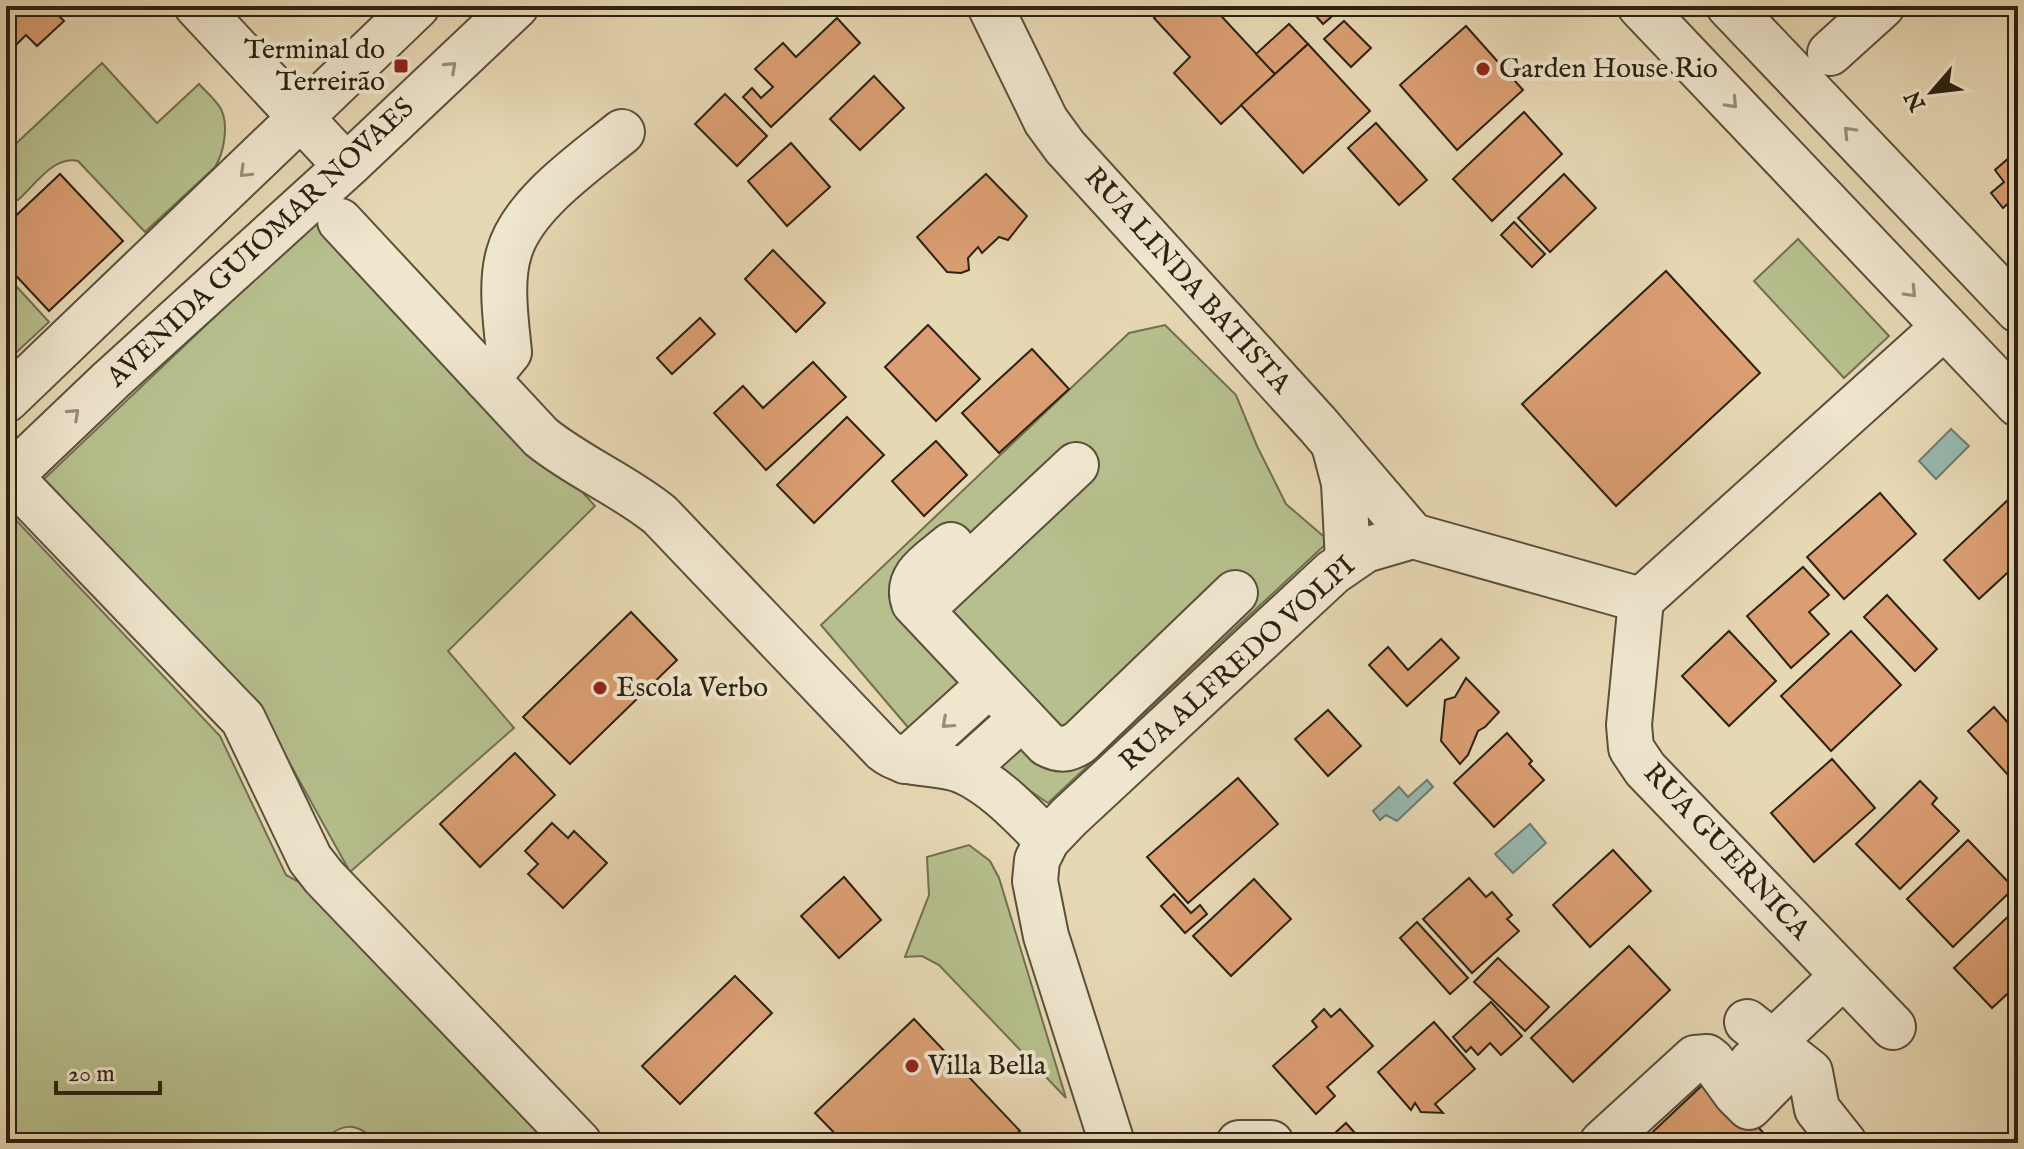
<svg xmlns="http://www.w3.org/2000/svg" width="2024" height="1149" viewBox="0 0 2024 1149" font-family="'IM FELL English',serif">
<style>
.green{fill:#b6bf8d;stroke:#717050;stroke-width:2}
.water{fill:#97b9b0;stroke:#6c7c71;stroke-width:2}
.building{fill:#da9e72;stroke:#2c2113;stroke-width:2}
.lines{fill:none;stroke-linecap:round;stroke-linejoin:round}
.minor-casing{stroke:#5b4f3b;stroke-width:48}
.minor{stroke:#efe6ce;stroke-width:44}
.oneway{stroke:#978d7a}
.poi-dot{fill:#8f2418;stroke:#efe6ce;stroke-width:3}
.labels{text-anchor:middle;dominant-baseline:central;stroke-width:8;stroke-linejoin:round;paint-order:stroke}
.poi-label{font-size:28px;fill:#2c2113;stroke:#efe6ce;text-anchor:start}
.street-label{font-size:28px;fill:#2c2113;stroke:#efe6ce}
</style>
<rect width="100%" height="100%" fill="#e7d8b4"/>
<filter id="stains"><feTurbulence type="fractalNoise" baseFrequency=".0025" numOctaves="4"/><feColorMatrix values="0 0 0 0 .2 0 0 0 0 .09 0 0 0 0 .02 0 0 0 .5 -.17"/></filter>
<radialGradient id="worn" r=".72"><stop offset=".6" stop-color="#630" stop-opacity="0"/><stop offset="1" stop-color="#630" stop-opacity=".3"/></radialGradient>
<g class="green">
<path d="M102 63 157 123 199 84C206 92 216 100 221 109 229 125 224 153 215 167L145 232 78 161C54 155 35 185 18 200L12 195 6 200V153Z"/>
<polygon points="326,211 595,506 448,651 514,728 350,872 259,708 42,481"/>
<polygon points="1798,239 1889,336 1844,378 1754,281"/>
<polygon points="6,275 49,322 6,362"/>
<polygon points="1165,325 1236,395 1257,446 1286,504 1329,541 1048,803 987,762 929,752 821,625 1129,333"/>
<path d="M14 518 220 736 286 875 308 887 548 1143H378C356 1121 342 1122 320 1143H6V525Z"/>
<polygon points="969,845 990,861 999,878 1066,1098 939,965 922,956 905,957 929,895 927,857"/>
</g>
<g class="water">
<polygon points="1951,429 1969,446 1936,479 1919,461"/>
<polygon points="1427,780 1433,787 1397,821 1386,815 1380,820 1373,811 1399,787 1408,797"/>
<polygon points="1530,824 1546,843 1513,873 1495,854"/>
</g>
<g class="building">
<polygon points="6,6 61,6 55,12 64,21 37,46 26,35 6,55"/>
<polygon points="1167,6 1212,6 1275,74 1221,124 1174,73 1190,57 1154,18"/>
<polygon points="1307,6 1344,6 1323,24"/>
<polygon points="837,18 860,43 771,127 743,97 752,88 761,98 773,87 755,69 783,43 796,57"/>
<polygon points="1344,21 1371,48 1351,67 1324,39"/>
<polygon points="1289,24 1308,44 1275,74 1256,54"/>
<polygon points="1466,26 1523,90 1457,150 1400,85"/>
<polygon points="1308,44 1370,111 1303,173 1241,105"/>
<polygon points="874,76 904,108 860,150 830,119"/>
<polygon points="725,94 767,136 737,166 695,124"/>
<polygon points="1524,112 1562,154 1492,221 1453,179"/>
<polygon points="1376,123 1427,180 1399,205 1348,148"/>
<polygon points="791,143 830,187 787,226 748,181"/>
<polygon points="2018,150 2018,205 2013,199 2003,208 1991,193 2004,182 1995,170"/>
<polygon points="60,174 123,241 49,311 6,265 6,225"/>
<polygon points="986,174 1027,216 1008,240 999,237 982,253 978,247 968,258 969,270 961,273 947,272 917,237"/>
<polygon points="1564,174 1596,208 1550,252 1518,218"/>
<polygon points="1514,222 1545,254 1532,267 1501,235"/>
<polygon points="773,250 825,303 796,332 745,279"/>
<polygon points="1666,271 1760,373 1616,506 1522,404"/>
<polygon points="700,318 715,334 672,374 657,358"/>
<polygon points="928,325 980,379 936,421 885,367"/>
<polygon points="1032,349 1069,389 999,453 962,413"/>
<polygon points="813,362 846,397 766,470 714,413 743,386 763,408"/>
<polygon points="847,417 884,455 814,523 777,485"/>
<polygon points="936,441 967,475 924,516 892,481"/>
<polygon points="1880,493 1916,534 1844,599 1807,557"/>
<polygon points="2010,498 2018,506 2018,563 1979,599 1944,560"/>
<polygon points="1803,567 1829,595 1809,612 1829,634 1791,668 1747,616"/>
<polygon points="1887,595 1937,649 1915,671 1864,617"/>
<polygon points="631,612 677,660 570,764 523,717"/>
<polygon points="1729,631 1776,681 1729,726 1682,676"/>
<polygon points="1851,631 1901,685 1831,751 1781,696"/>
<polygon points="1441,639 1459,658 1407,706 1369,665 1388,647 1408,670"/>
<polygon points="1466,678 1499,712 1485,727 1478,731 1468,755 1460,764 1441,741 1445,700 1455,697"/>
<polygon points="1994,707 2018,734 2018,786 1968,731"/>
<polygon points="1328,710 1361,746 1328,776 1295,739"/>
<polygon points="1507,733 1532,761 1529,764 1544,780 1494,827 1454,783"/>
<polygon points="515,753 555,795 480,867 440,824"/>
<polygon points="1832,759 1875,808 1814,862 1771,813"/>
<polygon points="1238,778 1278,824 1188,903 1147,857"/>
<polygon points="1920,781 1937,798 1932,804 1959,831 1900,889 1856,844"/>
<polygon points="552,823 568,838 574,831 607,863 563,908 528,874 538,864 525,851"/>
<polygon points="1968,840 2014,888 1953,947 1907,899"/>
<polygon points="1613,850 1651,891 1590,947 1553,905"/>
<polygon points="844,877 881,920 839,958 801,916"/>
<polygon points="1469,878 1486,897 1492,892 1512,915 1507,919 1519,931 1472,973 1423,919"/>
<polygon points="1254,879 1291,919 1231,976 1193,936"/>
<polygon points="1174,894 1191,913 1200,905 1207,914 1185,933 1161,906"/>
<polygon points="2018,907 2018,984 1992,1008 1954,968"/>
<polygon points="1417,922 1468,978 1450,994 1400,938"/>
<polygon points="1629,946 1670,990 1573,1082 1531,1038"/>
<polygon points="1498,958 1549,1007 1525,1031 1474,982"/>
<polygon points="735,976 772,1013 680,1104 642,1066"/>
<polygon points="1491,1002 1522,1036 1501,1055 1490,1043 1478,1055 1471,1047 1466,1052 1453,1037"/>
<polygon points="1324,1009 1331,1017 1340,1009 1373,1046 1327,1087 1335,1096 1316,1114 1273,1066 1317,1027 1312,1021"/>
<polygon points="914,1019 1020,1131 1007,1143 844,1143 815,1113"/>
<polygon points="1434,1022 1475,1069 1435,1104 1443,1113 1421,1112 1415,1103 1411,1110 1378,1072"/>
<polygon points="1711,1077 1773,1143 1641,1143"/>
<polygon points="1346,1123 1364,1143 1324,1143"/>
</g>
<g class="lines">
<g class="minor-casing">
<g id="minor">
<polyline points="197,6 346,166"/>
<polyline points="990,6 1046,121 1065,147 1318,425 1413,536"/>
<polyline points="1640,6 2018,404"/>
<polyline points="1729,6 2018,310"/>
<polyline points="1830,53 1882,6"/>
<path d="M340 221 541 437C578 467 623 485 660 515L884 750C906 768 937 760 963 771 996 786 1022 815 1047 840"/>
<path d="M487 379 509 352C506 322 500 282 509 253 522 205 585 162 622 132"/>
<polyline points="6,400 417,6"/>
<polyline points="1334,445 1344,483 1348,560"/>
<polyline points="6,480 111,380 350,163 516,6"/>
<polyline points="21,488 243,719 310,859 324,877 579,1143"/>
<path d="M951 545C933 561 904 575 914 603L1047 744C1060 751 1068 750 1080 742L1235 593"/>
<polyline points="936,596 1076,465"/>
<polyline points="1641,600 1629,725 1631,748 1645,769 1893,1027"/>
<polyline points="905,761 990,684"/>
<polyline points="963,771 1022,718"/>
<polyline points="1747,1022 1810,1072 1817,1109 1844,1143"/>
<polyline points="1751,1063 1843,976"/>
<polyline points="1112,1143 1046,936 1035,881 1037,860 1047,840 1069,817 1333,572 1365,550 1413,536 1641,600 1944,327"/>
<polyline points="1239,1143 1271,1143"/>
<polyline points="1602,1143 1695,1058 1707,1057 1712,1061 1736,1094 1749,1107 1794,1061"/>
</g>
</g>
<use href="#minor" class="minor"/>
</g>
<defs><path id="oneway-chevron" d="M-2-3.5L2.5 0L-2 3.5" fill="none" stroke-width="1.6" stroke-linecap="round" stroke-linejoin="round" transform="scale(2)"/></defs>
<g class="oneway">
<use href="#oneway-chevron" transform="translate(451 67) rotate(-43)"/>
<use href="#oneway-chevron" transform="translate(1732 103) rotate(47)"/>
<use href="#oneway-chevron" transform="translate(1849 132) rotate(-134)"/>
<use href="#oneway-chevron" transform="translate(245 172) rotate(136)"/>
<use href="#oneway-chevron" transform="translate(1911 292) rotate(46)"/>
<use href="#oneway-chevron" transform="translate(74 414) rotate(-43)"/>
<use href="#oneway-chevron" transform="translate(947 723) rotate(138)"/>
</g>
<g class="poi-dot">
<rect x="393" y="58" width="16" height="16" rx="4"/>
<circle cx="1483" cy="69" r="8"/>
<circle cx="600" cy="688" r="8"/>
<circle cx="912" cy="1066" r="8"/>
</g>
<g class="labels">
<g class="poi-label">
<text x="385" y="50" text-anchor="end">Terminal do<tspan x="385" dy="32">Terreirão</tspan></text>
<text x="1499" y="69">Garden House Rio</text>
<text x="616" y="688">Escola Verbo</text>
<text x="928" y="1066">Villa Bella</text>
</g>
<g class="street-label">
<text transform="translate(261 243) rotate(-43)">AVENIDA GUIOMAR NOVAES</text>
<text transform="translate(1187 281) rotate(48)">RUA LINDA BATISTA</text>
<text transform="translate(1238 664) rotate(-42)">RUA ALFREDO VOLPI</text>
<text transform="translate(1726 852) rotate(47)">RUA GUERNICA</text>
</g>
</g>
<rect width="2024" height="1149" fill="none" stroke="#e7d8b4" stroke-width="32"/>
<rect x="8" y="8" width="2008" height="1133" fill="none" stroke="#2c2113" stroke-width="4"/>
<rect x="16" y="16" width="1992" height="1117" fill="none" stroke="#2c2113" stroke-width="2"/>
<g transform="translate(1932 92) rotate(242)" stroke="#efe6ce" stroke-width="6" paint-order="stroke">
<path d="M0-6L14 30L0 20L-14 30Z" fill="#2c2113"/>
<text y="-12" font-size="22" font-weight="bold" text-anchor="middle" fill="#2c2113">N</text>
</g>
<path d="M56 1081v12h104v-12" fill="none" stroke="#2c2113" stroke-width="4"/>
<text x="68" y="1081" font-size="24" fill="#2c2113" stroke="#efe6ce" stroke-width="6" paint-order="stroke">20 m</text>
<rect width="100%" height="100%" filter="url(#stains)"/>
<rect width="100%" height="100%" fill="url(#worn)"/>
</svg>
